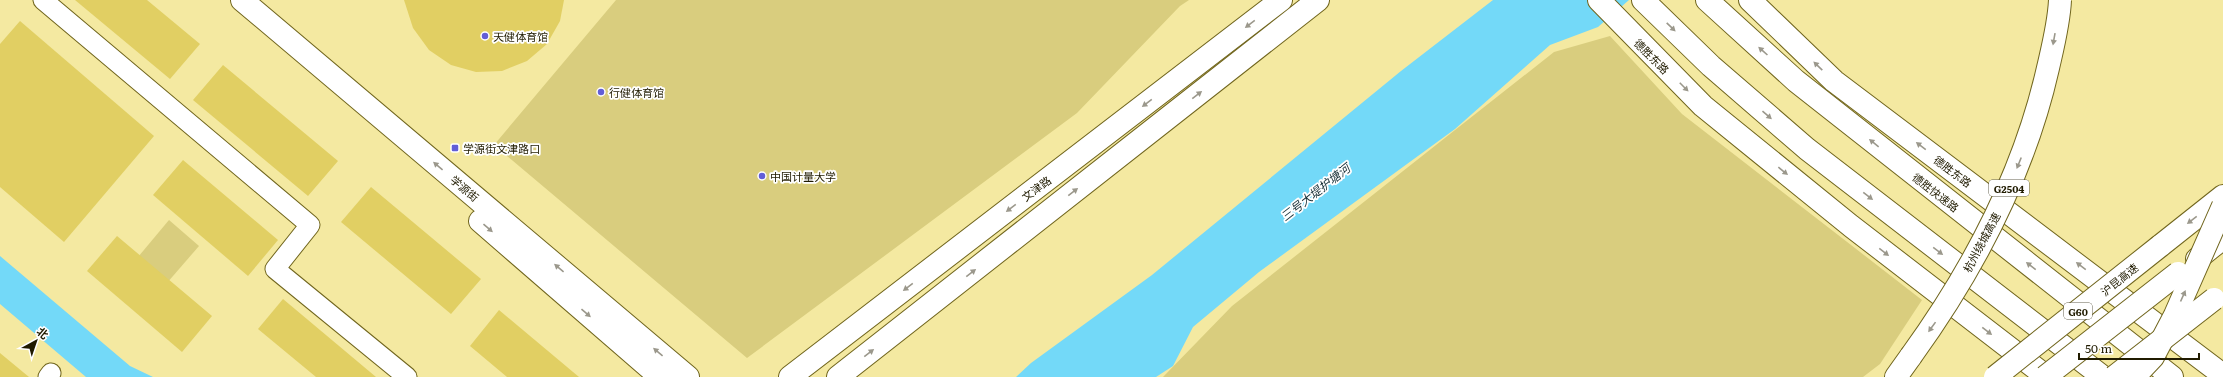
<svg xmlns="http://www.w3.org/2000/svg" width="2223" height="377" viewBox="0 0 2223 377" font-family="Literata,'Noto Sans SC',serif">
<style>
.green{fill:#d9cd7e}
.water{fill:#73d9f8}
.building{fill:#e1cf63}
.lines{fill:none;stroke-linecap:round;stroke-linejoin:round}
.minor-casing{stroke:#70651d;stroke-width:21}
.major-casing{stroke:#70651d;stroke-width:24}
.highway-casing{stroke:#70651d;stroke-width:24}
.minor{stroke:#fff;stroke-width:19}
.major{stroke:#fff;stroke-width:22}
.highway{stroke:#fff;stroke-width:22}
.highway-bridge-casing{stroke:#70651d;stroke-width:24;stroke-linecap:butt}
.highway-bridge{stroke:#fff;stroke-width:22}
.oneway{fill:#9b988c}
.poi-dot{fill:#625ed7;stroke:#fff;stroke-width:1.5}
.labels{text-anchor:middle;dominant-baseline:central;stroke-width:3.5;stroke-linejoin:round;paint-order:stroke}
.shield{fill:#fff;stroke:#635f4c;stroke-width:1}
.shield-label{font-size:10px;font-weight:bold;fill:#201b00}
.poi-label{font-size:11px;fill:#201b00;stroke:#fff;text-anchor:start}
.street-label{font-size:11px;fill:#201b00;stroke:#fff}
.water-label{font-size:12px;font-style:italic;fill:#193138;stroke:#fff}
</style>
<rect width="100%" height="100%" fill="#f4e9a1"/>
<g class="green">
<polygon points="616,0 1189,0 1180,6 1077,113 747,358 494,145"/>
<polygon points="1610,36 1682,114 1922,300 1880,364 1863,377 1163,377 1232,306 1554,52"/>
<polygon points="169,220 199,246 147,306 118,281"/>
</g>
<g class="water">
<polygon points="1493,0 1629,0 1598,27 1550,45 1455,129 1259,272 1193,327 1173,366 1156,377 1016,377 1031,363 1152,275 1401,71"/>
<polygon points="0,256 130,366 153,377 86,377 0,304"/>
</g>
<g class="building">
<polygon points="75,0 147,0 200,44 170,79"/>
<polygon points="404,0 564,0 560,21 547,44 527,61 502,71 476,72 451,65 429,50 413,28"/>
<polygon points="20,21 154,136 64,242 0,187 0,44"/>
<polygon points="223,65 338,161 308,196 193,100"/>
<polygon points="183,160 278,240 248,276 153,195"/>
<polygon points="371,187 481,279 451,314 341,222"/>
<polygon points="117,236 212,316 182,352 87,271"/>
<polygon points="283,299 376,377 316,377 258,329"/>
<polygon points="499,310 579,377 507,377 470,346"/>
<polygon points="0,353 29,377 0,377"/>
</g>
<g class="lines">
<g class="minor-casing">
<g id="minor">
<polyline points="43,0 310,225 275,269 407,377"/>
<polyline points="48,377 51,373"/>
</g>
</g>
<g class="major-casing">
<g id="major">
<polyline points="242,0 688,377"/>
<polyline points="1599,0 1703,106 1851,226 2047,377"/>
<polyline points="1750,0 1834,81 2223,375"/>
<polyline points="480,221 660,377"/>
<polyline points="790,377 1281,0"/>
<polyline points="838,377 1318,0"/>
</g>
</g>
<g class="highway-casing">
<g id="highway">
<polyline points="1643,0 1711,66 1807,149 2103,377"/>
<polyline points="1707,0 1796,81 2172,377"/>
<polyline points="2160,246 2223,196"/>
<polyline points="2197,259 2223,238"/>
<polyline points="1896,377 1911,356"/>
</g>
</g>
<use href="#minor" class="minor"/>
<use href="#major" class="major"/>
<use href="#highway" class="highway"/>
<g class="highway-bridge-casing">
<g id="highway-bridge">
<path d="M1911 356C1974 269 2024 174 2048 68 2053 46 2059 23 2060 0"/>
<polyline points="1995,377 2160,246"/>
<polyline points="2045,377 2178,273"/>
<polyline points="2114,377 2214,299"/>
<polyline points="2134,377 2153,357 2175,315 2223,206"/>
</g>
</g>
<use href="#highway-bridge" class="highway-bridge"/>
</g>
<defs><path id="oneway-solid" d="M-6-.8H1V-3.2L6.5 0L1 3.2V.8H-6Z"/></defs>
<g class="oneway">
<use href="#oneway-solid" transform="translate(1250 24) rotate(143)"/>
<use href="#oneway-solid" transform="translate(1671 27) rotate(44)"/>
<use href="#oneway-solid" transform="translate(2054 39) rotate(100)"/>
<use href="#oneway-solid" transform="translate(1763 51) rotate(-138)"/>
<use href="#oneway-solid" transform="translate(1818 66) rotate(-136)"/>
<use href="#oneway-solid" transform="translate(1684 87) rotate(45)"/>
<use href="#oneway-solid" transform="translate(1197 95) rotate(-38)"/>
<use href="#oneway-solid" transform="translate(1147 103) rotate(143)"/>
<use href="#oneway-solid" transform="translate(1767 115) rotate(41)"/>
<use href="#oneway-solid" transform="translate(1874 143) rotate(-141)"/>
<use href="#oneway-solid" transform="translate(1921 146) rotate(-143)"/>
<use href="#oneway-solid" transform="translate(2019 163) rotate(112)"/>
<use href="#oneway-solid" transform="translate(438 166) rotate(-140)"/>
<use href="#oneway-solid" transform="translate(1783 171) rotate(39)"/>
<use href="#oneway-solid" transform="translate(1073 192) rotate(-38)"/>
<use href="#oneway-solid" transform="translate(1868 196) rotate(38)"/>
<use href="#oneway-solid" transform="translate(1011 208) rotate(143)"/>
<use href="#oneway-solid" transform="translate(2192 220) rotate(142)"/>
<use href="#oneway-solid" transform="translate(488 228) rotate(41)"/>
<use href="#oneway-solid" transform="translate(1938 251) rotate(37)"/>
<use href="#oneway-solid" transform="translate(1884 252) rotate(38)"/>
<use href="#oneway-solid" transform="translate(2031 266) rotate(-142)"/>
<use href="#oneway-solid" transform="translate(2081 266) rotate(-143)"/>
<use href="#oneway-solid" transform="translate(559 268) rotate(-140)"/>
<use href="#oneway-solid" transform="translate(971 273) rotate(-38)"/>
<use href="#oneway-solid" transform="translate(908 287) rotate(143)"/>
<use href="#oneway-solid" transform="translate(2183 296) rotate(-66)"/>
<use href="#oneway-solid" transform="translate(586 313) rotate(41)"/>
<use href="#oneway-solid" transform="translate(1932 327) rotate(126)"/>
<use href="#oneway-solid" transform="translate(1987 331) rotate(38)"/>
<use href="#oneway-solid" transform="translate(658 352) rotate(-140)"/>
<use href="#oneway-solid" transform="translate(869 353) rotate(-38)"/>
</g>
<g class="poi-dot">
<circle cx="485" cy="36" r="4"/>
<circle cx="601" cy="92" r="4"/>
<rect x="451" y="144" width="8" height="8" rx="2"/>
<circle cx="762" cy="176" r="4"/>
</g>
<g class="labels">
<g class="shield">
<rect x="1989" y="180" width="40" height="16" rx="3"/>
<rect x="2064" y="303" width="28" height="16" rx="3"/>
</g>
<g class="shield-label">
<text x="2009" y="188">G2504</text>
<text x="2078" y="311">G60</text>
</g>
<g class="poi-label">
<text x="493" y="36">天健体育馆</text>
<text x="609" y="92">行健体育馆</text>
<text x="463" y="148">学源街文津路口</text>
<text x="770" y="176">中国计量大学</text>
</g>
<g class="street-label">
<text transform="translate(1652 56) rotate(45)">德胜东路</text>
<text transform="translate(1953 171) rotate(37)">德胜东路</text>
<text transform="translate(465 188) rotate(40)">学源街</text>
<text transform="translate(1036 188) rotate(-37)">文津路</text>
<text transform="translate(1936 192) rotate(38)">德胜快速路</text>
<text transform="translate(1981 242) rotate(-62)">杭州绕城高速</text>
<text transform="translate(2119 279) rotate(-39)">沪昆高速</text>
</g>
<g class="water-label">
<text transform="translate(1315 192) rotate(-38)">三号大堤护塘河</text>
</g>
</g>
<g transform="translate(36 341) rotate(40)" stroke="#ffffff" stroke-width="3" paint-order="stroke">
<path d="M0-3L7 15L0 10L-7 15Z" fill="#201b00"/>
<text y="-6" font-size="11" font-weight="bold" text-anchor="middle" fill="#201b00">北</text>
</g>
<path d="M2079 353v6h120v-6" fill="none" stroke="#201b00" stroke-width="2"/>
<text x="2085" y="353" font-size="12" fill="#201b00" stroke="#ffffff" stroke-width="3" paint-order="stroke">50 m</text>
</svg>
